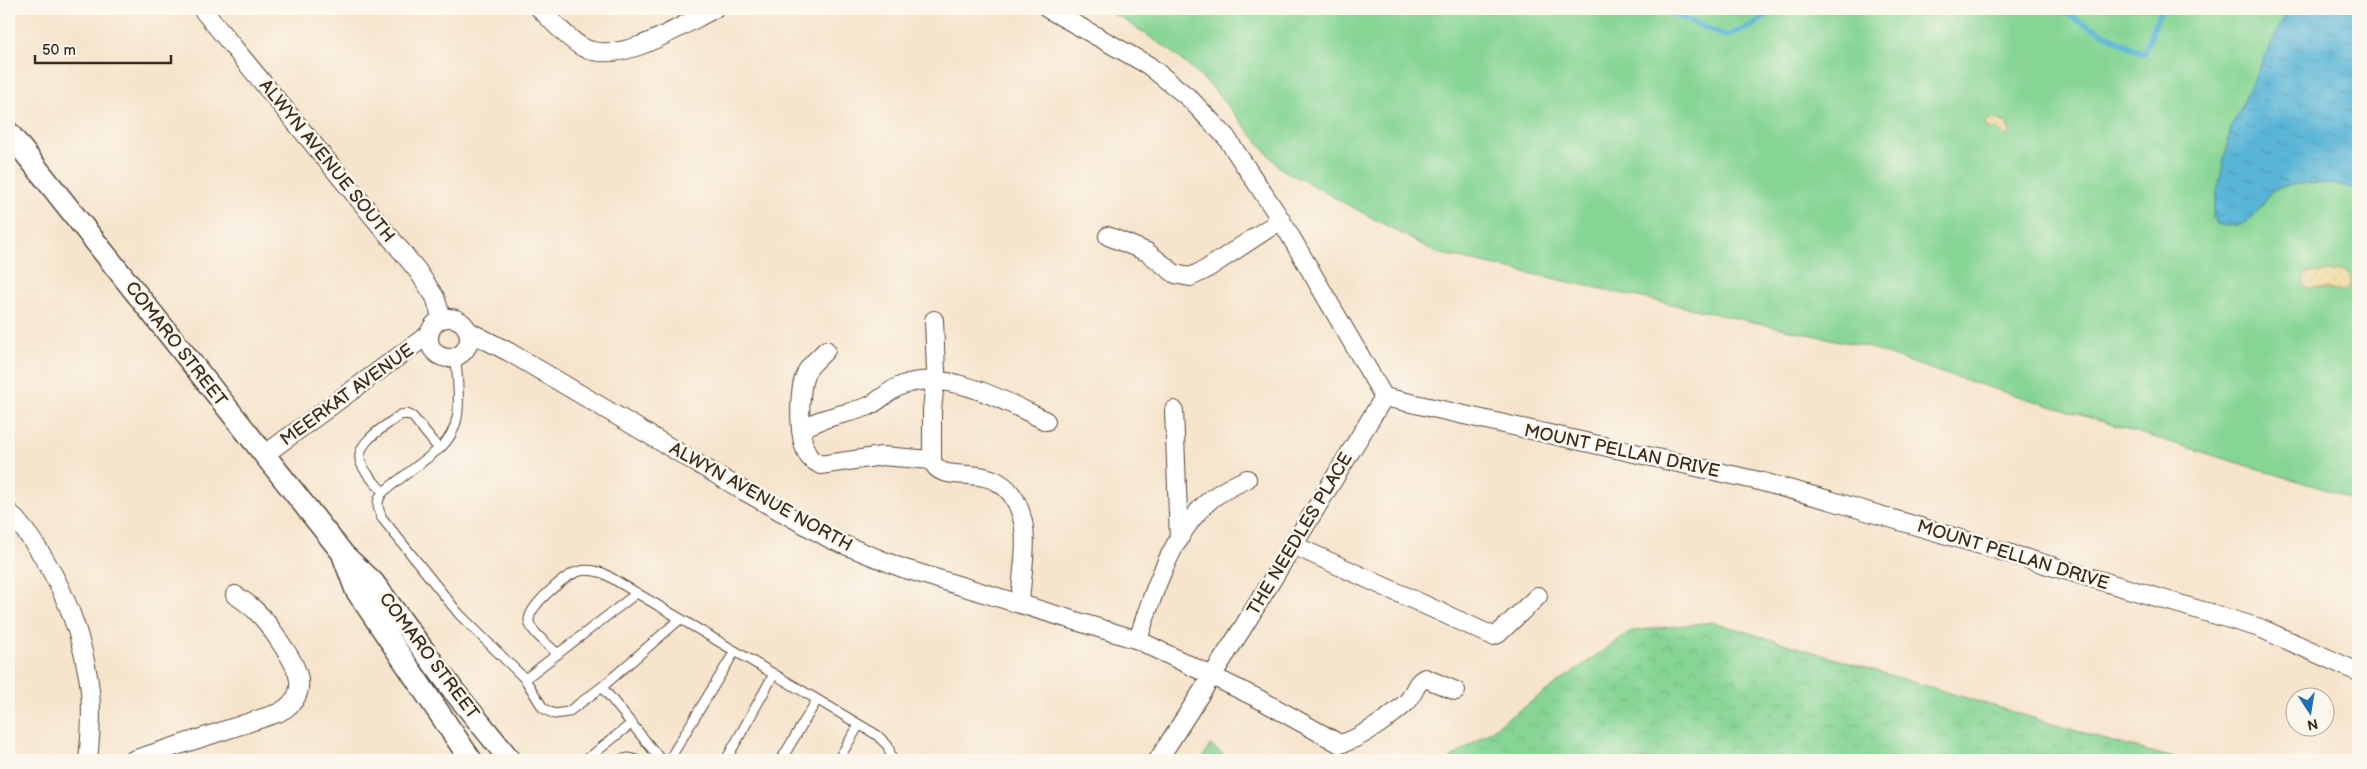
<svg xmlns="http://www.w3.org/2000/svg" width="2367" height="769" viewBox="0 0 2367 769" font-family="'Balsamiq Sans',sans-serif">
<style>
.grass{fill:#86d594;stroke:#608059}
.sand{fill:url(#sand-dots);stroke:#94825e}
.park{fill:url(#park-crowns);stroke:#608059}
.water{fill:url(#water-ripples);stroke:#4a707a}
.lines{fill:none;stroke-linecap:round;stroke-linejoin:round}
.stream{stroke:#59b5d7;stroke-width:5.5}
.service-casing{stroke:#574638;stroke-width:11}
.minor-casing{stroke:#574638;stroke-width:20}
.tertiary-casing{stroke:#574638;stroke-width:24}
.service{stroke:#fff;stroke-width:9}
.minor{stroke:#fff;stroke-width:18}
.tertiary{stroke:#fff;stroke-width:21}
.labels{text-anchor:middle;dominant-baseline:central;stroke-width:5;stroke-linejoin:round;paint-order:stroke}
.street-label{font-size:18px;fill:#3b2a1e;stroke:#fbf7ec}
</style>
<defs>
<pattern id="sand-dots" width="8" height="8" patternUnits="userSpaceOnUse" patternTransform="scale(1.25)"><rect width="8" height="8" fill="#eeda9e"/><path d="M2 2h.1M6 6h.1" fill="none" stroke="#cdbb88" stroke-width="1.8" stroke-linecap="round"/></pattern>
<pattern id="park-crowns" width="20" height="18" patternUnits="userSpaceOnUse" patternTransform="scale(1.25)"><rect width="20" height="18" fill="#86d594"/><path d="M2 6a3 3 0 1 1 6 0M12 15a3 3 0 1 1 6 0" fill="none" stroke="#75b77f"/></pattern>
<pattern id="water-ripples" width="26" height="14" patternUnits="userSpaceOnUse" patternTransform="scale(1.25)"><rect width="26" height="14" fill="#59b5d7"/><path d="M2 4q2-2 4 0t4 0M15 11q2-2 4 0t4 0" fill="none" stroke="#4b93ae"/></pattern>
</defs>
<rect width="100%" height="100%" fill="#fbf7ec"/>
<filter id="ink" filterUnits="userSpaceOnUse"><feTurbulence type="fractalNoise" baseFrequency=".02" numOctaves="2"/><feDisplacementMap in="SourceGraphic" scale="10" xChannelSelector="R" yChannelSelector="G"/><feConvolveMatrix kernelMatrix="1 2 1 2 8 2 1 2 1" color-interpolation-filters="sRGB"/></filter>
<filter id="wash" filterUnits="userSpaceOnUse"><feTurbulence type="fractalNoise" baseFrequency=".0096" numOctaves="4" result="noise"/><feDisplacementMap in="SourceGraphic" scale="20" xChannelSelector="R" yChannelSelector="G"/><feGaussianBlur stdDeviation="1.12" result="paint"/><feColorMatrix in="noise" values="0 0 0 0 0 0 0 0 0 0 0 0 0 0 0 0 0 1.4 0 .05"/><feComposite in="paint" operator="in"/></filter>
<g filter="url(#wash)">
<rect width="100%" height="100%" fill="#f6e4cc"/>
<polygon class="grass" points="1103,9 2358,9 2358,505 2331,491 1942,373 1863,346 1437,253 1280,168 1211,86 1171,51 1123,19"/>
<g class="sand">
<polygon points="1992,118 2007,123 2010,134 2005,136 1996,129 1987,128 1985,122"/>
<polygon points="2345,270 2351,277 2351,287 2345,291 2304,287 2304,278 2307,273"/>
</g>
<g class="park">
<polygon points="1713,622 2110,741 2182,760 1449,760 1631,631"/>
<polygon points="1210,745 1231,760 1202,760"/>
</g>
<path class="water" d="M2288 9H2358V190C2342 182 2287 180 2271 192 2268 195 2265 201 2263 205 2251 222 2238 230 2217 224L2213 218 2214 206 2231 128Z"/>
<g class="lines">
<g class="stream">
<polyline points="1661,9 1726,36 1754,25 1773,9"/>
<polyline points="2057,9 2144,54 2161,9"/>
</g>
</g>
</g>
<g filter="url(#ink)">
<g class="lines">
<g class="service-casing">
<g id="service">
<path d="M456 357C457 390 467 425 439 449L383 492C376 501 377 507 382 518L459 614 525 679 543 708 554 714 568 712 602 687 661 760"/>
<path d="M383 492C376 484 368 476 363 467 349 445 385 427 400 415L407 414 413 417 439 449"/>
<path d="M558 654C551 647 528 630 529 620 530 605 566 574 580 571 588 569 595 571 603 573L877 735 888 746 892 760"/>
<polyline points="525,679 637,593"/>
<polyline points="602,687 680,619"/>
<polyline points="586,760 632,723"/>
<polyline points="618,760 629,758 636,760"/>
<polyline points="669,760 735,651"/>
<polyline points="726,760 774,674"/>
<polyline points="781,760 817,700"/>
<polyline points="838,760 859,725"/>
</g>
</g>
<g class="minor-casing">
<g id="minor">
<polyline points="202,9 417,270 435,297 442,319"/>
<path d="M540 9C553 22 566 37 582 47 620 67 680 26 714 9"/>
<polyline points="1048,9 1148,65 1189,98 1226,137 1281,220 1384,397 1759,481 1829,500 2260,628 2358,672"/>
<polyline points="1108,236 1147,252 1175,274 1190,277 1205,270 1281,220"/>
<circle cx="449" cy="338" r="20"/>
<path d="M934 320 936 372 932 410V460C942 493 1007 448 1023 522 1028 545 1021 580 1020 603"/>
<path d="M468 331 509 352 744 491 832 540 902 568 1138 640 1259 699 1340 744C1360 739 1391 717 1407 702 1414 695 1415 682 1425 678L1456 691"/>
<path d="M826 350C820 357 809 365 806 373 798 390 797 445 811 459 813 461 818 463 820 465L882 456 932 460"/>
<polyline points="1174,410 1179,540"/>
<path d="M801 430C822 416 846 415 869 406 879 401 887 392 898 387 943 366 1006 401 1046 421"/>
<polyline points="264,455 429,334"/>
<path d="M9 512C50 556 78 616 88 676 93 703 91 733 88 760"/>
<polyline points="1293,545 1493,636 1498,634 1538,596"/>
<path d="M1138 640C1152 595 1173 531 1210 500 1221 491 1234 485 1247 479"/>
<path d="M133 760 278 713C312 695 299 669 282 645 268 623 258 609 235 595"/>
<polyline points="1158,760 1242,629 1384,397"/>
</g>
</g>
<g class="tertiary-casing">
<g id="tertiary">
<polyline points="9,133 344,555 373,582 453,690 510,760"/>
<polyline points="344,558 356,590 471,760"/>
</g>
</g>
<use href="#service" class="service"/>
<use href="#minor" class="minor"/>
<use href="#tertiary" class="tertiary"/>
</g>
</g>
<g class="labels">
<g class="street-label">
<text transform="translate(327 161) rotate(51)">ALWYN AVENUE SOUTH</text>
<text transform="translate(176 344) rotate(52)">COMARO STREET</text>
<text transform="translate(347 395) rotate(-36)">MEERKAT AVENUE</text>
<text transform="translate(1622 451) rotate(12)">MOUNT PELLAN DRIVE</text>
<text transform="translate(761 497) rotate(29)">ALWYN AVENUE NORTH</text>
<text transform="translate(1300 534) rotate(-59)">THE NEEDLES PLACE</text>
<text transform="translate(2013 555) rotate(17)">MOUNT PELLAN DRIVE</text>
<text transform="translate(429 656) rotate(53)">COMARO STREET</text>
</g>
</g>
<rect width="2367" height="769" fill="none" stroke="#fbf7ec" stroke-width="30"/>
<g transform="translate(2310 712) rotate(168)"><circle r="24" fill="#fbf7ec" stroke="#aea59a"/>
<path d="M0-4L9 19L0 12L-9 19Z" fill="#1f6fb2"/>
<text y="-8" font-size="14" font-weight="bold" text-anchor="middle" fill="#3b2a1e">N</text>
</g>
<path d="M35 55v8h136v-8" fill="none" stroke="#3b2a1e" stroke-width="2.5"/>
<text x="42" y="55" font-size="15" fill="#3b2a1e" stroke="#fbf7ec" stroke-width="4" paint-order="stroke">50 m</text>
</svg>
